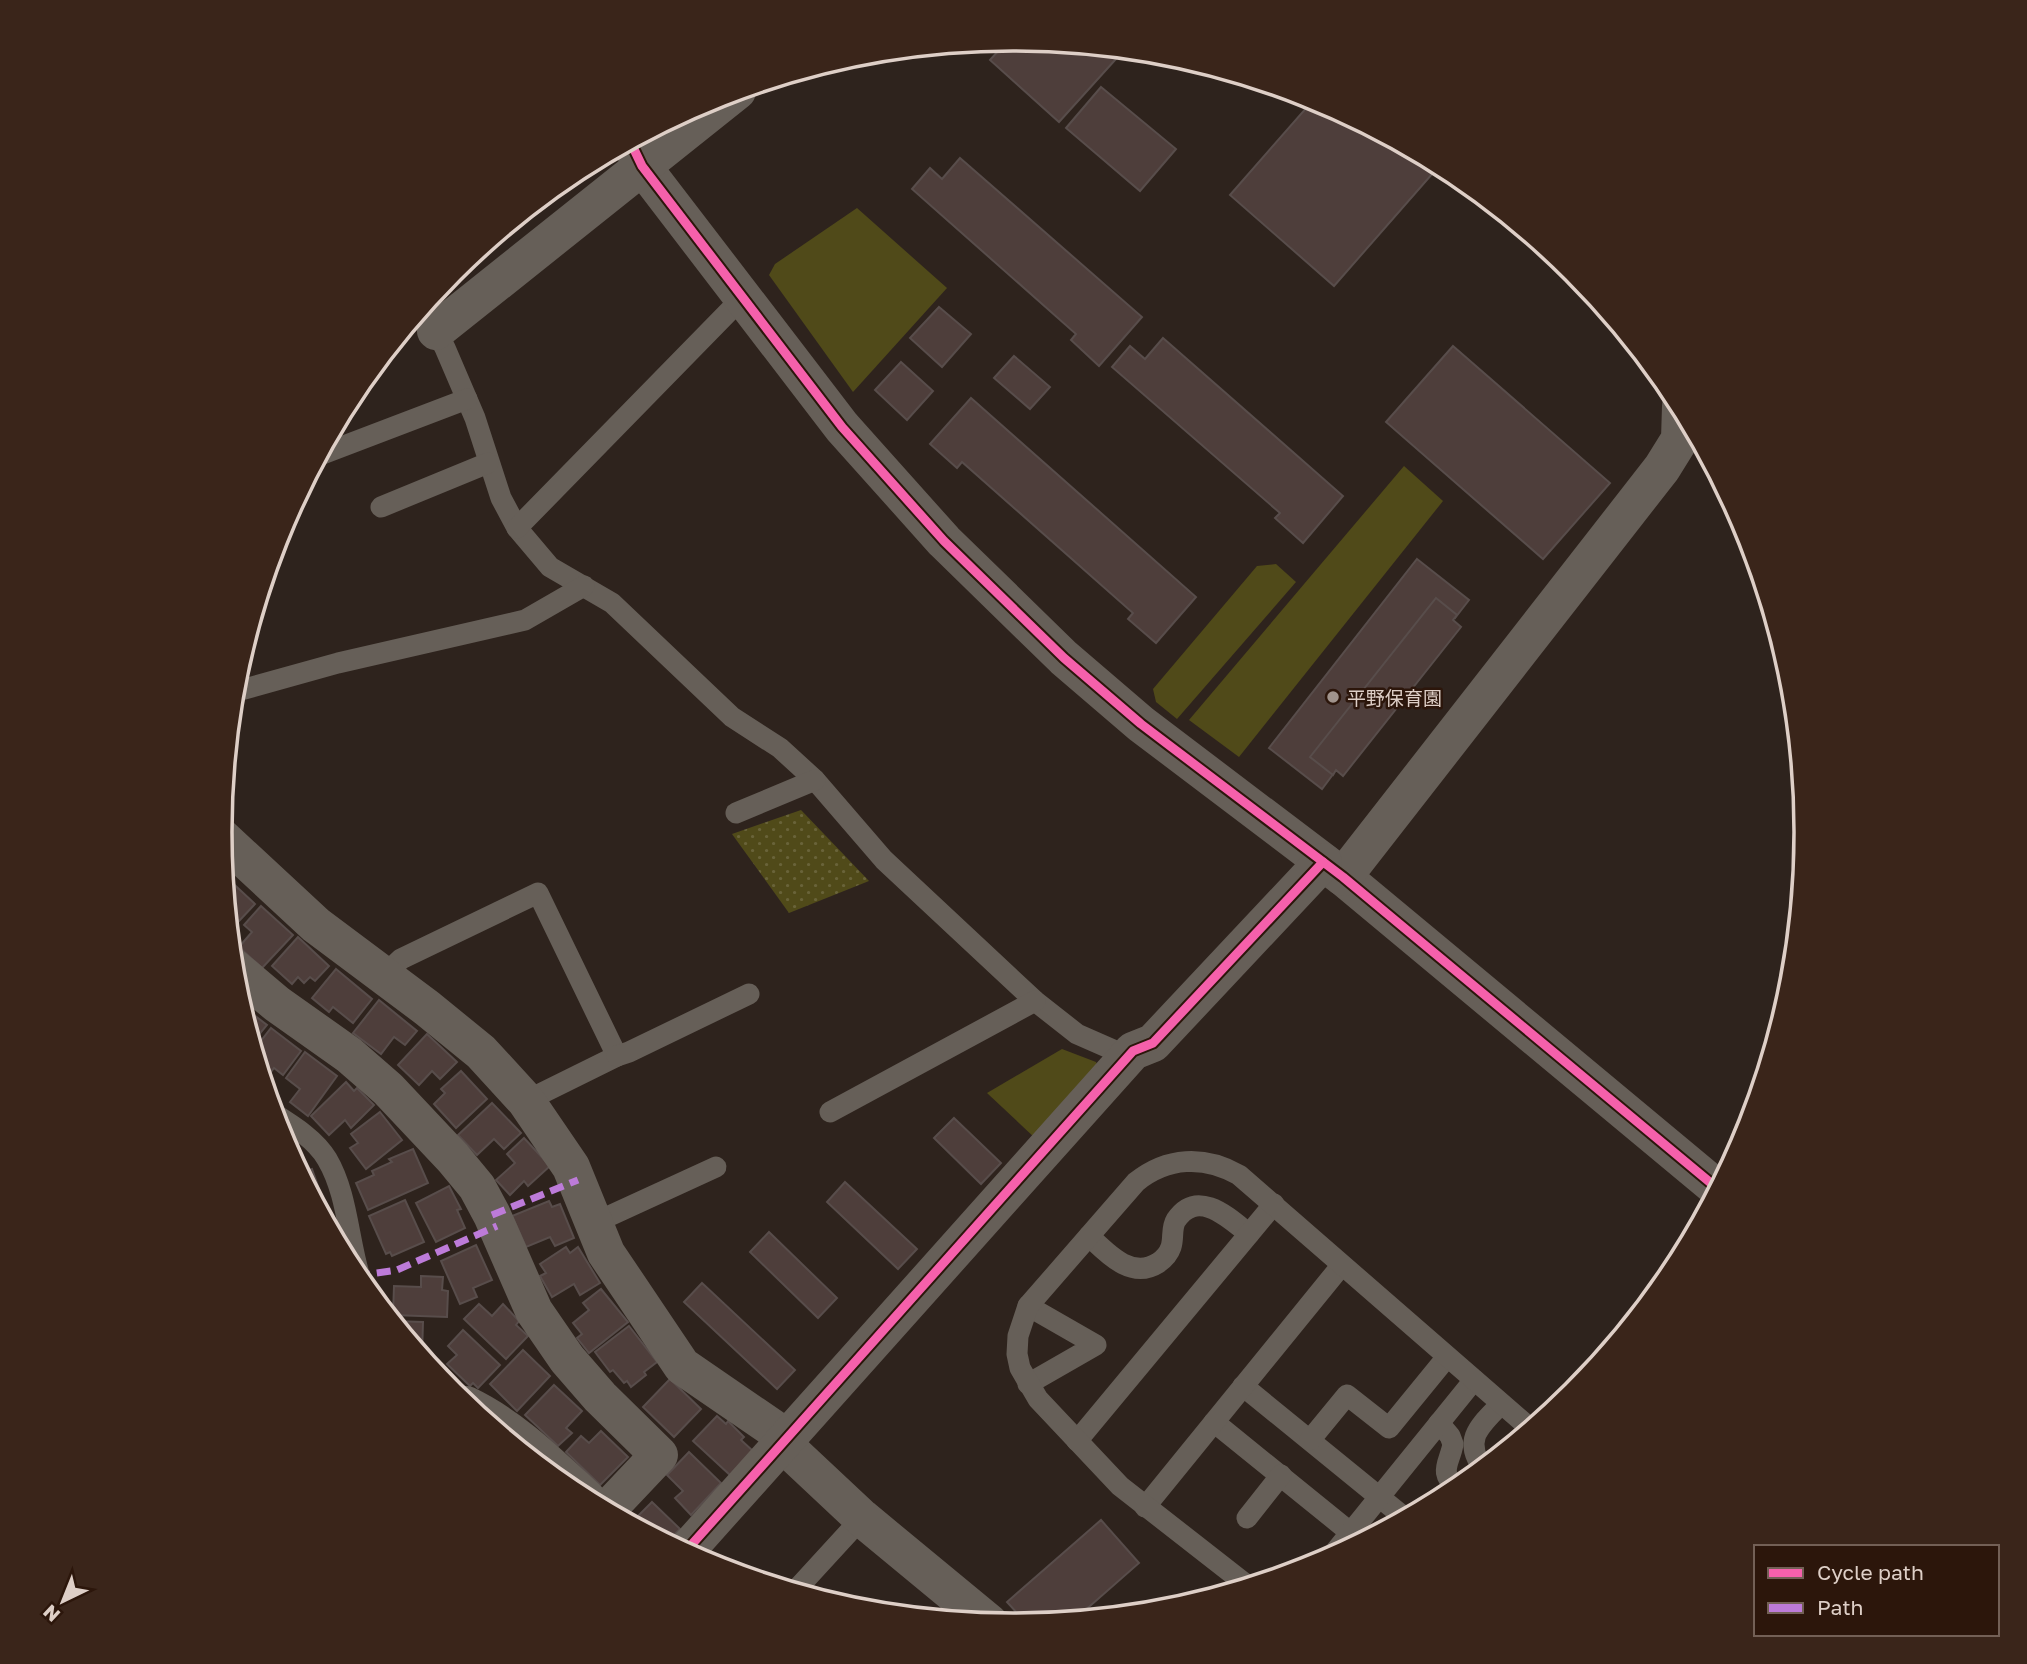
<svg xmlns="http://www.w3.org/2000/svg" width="2027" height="1664" viewBox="0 0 2027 1664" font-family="'Golos Text','Noto Sans JP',sans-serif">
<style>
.grass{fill:url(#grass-dots)}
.park{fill:#504a19}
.building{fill:#4e3e3b;stroke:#584d4b;stroke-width:2}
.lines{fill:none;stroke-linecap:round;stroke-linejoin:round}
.lane{stroke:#665f58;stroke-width:21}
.street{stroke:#665f58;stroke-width:38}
.quiet{stroke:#bd7bd9;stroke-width:7;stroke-dasharray:14 7;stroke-linecap:butt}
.cycleway-casing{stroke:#2c160b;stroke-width:13}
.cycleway{stroke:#f560ab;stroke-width:9}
.poi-dot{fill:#a0938c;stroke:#2c160b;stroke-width:2.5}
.labels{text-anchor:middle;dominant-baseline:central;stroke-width:5;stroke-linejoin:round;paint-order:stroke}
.poi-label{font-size:19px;fill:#decfc7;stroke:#2c160b;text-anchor:start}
.rim{fill:none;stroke:#decfc7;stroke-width:3.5}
</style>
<defs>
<pattern id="grass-dots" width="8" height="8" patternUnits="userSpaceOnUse" patternTransform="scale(1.75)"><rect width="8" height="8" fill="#504a19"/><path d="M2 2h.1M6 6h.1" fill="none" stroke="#696339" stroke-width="1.8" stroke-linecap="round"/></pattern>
</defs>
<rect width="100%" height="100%" fill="#2e231d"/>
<polygon class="grass" points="801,810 869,881 789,913 732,834"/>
<g class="park">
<polygon points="857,208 947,288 853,392 769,275 775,264"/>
<polygon points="1404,466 1443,501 1239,757 1189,720"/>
<polygon points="1276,564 1296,582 1177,719 1156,702 1153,689 1257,566"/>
<polygon points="1062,1049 1096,1062 1100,1071 1036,1139 987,1093"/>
</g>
<g class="building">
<polygon points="1009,39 1014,39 1125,49 1059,122 990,60"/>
<polygon points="1101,87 1176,149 1140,191 1066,128"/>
<polygon points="1315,98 1440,165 1334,286 1230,195"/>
<polygon points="960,158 1142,317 1099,366 1071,340 1076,334 912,189 930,168 942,179"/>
<polygon points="939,307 971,334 942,367 910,338"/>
<polygon points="1163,338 1343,496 1303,543 1275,518 1280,513 1112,367 1130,346 1145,359"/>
<polygon points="1453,346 1610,483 1543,559 1386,422"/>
<polygon points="1014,356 1050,387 1030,409 994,378"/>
<polygon points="901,362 933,391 907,420 875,390"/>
<polygon points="971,398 1196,597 1156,643 1128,619 1133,613 962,462 957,468 930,444"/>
<polygon points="1417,559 1469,600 1455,618 1441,606 1320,762 1334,773 1322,789 1269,748"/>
<polygon points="1436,598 1457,615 1453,620 1461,627 1343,776 1336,770 1333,775 1310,757"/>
<polygon points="224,875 255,904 239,921 230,913 228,915"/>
<polygon points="261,906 293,935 262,968 239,947 252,932 244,925"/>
<polygon points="298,937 329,966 315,981 310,977 304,983 298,977 292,984 272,966"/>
<polygon points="336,969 372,999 353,1023 333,1007 329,1012 312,998"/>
<polygon points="379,1000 417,1031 405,1045 394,1037 381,1054 353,1033"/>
<polygon points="241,1005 267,1025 252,1043"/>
<polygon points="271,1028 301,1051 283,1075 274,1068 264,1081 254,1050"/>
<polygon points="427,1034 457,1062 440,1079 432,1071 419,1085 398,1065"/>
<polygon points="305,1052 337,1076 308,1116 290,1102 300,1089 286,1078"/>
<polygon points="461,1071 487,1099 456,1128 434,1104 445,1093 441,1089"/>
<polygon points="346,1082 354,1091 357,1088 374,1105 351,1128 345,1120 329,1135 311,1116"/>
<polygon points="492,1103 521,1133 504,1149 494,1139 477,1155 458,1135"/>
<polygon points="380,1112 402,1140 366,1169 350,1148 358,1143 351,1134"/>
<polygon points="954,1118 1001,1163 981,1184 934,1138"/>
<polygon points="524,1138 550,1166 528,1186 524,1181 510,1195 496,1180 515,1163 507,1154"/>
<polygon points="413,1149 428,1183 368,1210 356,1183 374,1175 372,1171 392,1162 389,1159"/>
<polygon points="312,1169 326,1209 321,1211 301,1173"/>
<polygon points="845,1182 917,1249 898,1269 827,1202"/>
<polygon points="449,1186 461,1209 457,1210 465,1228 436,1242 416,1203"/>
<polygon points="405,1200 424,1242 392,1256 390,1252 386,1254 369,1216"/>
<polygon points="549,1201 552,1207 560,1204 574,1238 555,1246 550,1237 526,1247 512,1216"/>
<polygon points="769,1232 837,1298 818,1318 750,1252"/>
<polygon points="476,1245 492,1280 473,1288 477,1297 460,1304 441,1261"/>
<polygon points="566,1247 570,1253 578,1247 600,1283 580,1295 574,1284 552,1297 540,1276 546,1273 540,1264"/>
<polygon points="421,1276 443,1277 442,1290 448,1291 447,1317 393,1315 394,1286 421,1287"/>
<polygon points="702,1283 795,1370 777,1389 684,1302"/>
<polygon points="601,1289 628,1322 589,1353 577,1338 582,1334 573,1323 589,1310 583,1303"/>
<polygon points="479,1304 492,1316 503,1304 519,1321 516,1325 528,1336 506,1359 464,1319"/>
<polygon points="393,1321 423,1322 422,1355"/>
<polygon points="629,1326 657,1362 644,1372 646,1375 631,1387 627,1381 624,1383 613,1370 610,1372 595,1352"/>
<polygon points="463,1330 500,1365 478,1388 473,1383 470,1386 447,1364 457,1355 448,1346"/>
<polygon points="523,1350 550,1376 517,1411 490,1384"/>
<polygon points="670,1379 701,1409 674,1437 643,1407"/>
<polygon points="554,1385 582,1411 566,1428 572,1433 558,1446 525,1415"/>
<polygon points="717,1416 726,1424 728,1421 744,1437 741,1440 753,1451 730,1475 693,1441"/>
<polygon points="601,1431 628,1457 600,1485 566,1452 581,1436 589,1443"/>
<polygon points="689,1452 721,1483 691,1515 675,1498 683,1491 667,1475"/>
<polygon points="652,1502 680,1529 667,1542 632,1522"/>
<polygon points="1101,1520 1139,1563 1074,1620 1027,1624 1007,1602"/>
</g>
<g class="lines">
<g class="lane">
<polyline points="417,314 436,331 445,348 475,418 501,498 517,528 550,567 612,603 732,717 780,748 815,780 884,860 1035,1001 1077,1034 1118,1052 1133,1051"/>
<polyline points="320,455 467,399"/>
<polyline points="381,507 488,463"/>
<polyline points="517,528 743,297"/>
<polyline points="234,692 338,663 525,620 584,586"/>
<polyline points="736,813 815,780"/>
<polyline points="384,975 401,959 538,893 617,1056 526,1101"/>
<polyline points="617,1056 629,1052 749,994"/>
<polyline points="830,1112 1035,1001"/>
<path d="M273 1113C292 1125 315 1139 327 1159 347 1193 348 1236 359 1274"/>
<polyline points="594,1223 716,1167"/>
<path d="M1089 1236C1107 1253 1131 1280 1158 1263 1164 1259 1169 1253 1171 1247 1174 1238 1171 1228 1176 1220 1198 1188 1229 1218 1249 1234"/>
<polyline points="1028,1384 1096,1345 1028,1306"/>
<polyline points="1243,1386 1405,1518"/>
<polyline points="1214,1422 1351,1533"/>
<path d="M1439 1423 1450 1436 1453 1444C1450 1463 1437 1472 1458 1489"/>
<polyline points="1310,1440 1347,1395 1389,1428 1447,1357"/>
<polyline points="1077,1441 1274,1204"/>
<path d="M1483 1468C1462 1439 1481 1425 1501 1404"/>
<polyline points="1145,1507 1341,1266"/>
<polyline points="1247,1518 1281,1475"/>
<polyline points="1330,1558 1474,1380"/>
<path d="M1248 1586 1120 1486 1038 1399 1020 1368 1017 1354 1018 1336 1028 1306 1136 1182C1167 1157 1204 1155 1239 1175L1531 1429"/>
<polyline points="795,1591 862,1518"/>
</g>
<g class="street">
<polyline points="630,141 642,166 842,427 944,541 1064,658 1141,724 1343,877 1718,1189"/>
<polyline points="436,331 737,91"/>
<polyline points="220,836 316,925 427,1008 481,1052 526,1101 571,1167 606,1253 682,1366 787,1438"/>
<polyline points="1343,877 1662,468 1680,439 1681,406"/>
<polyline points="233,967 277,1004 349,1055 388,1089 453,1158 477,1187 492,1215 534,1311 567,1359 600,1397 659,1455 607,1510"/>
<path d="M466 1405C514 1428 550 1465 588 1500"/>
<polyline points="783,1444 862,1518 989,1623"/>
<polyline points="685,1552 1133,1051 1153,1043 1323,862"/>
</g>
<g class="quiet">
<polyline points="492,1215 578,1180"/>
<polyline points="356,1276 397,1270 497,1226"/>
</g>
<g class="cycleway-casing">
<g id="cycleway">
<polyline points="630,141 642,166 842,427 944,541 1064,658 1141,724 1343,877 1718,1189"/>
<polyline points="685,1552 1133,1051 1153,1043 1323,862"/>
</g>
</g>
<use href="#cycleway" class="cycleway"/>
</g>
<circle class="poi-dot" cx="1333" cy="697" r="7"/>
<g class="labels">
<g class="poi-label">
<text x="1347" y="697">平野保育園</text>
</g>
</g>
<path d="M0 0H2027V1664H0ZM232 832a781 781 0 1 1 1562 0a781 781 0 1 1-1562 0Z" fill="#3a251a" fill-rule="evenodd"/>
<path class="rim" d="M232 832a781 781 0 1 1 1562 0a781 781 0 1 1-1562 0Z"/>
<rect x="1754" y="1545" width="245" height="91" fill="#2c160b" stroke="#736056" stroke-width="2"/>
<rect x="1768" y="1568" width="35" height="10" fill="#f560ab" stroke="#736056" stroke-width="2"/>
<text x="1817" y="1580" font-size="21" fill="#decfc7">Cycle path</text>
<rect x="1768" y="1603" width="35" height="10" fill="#bd7bd9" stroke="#736056" stroke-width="2"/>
<text x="1817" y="1615" font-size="21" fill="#decfc7">Path</text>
<g transform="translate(63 1601) rotate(223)" stroke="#2c160b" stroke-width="5" paint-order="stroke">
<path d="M0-5L12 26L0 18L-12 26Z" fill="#decfc7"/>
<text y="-10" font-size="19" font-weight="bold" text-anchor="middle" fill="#decfc7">N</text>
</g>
</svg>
